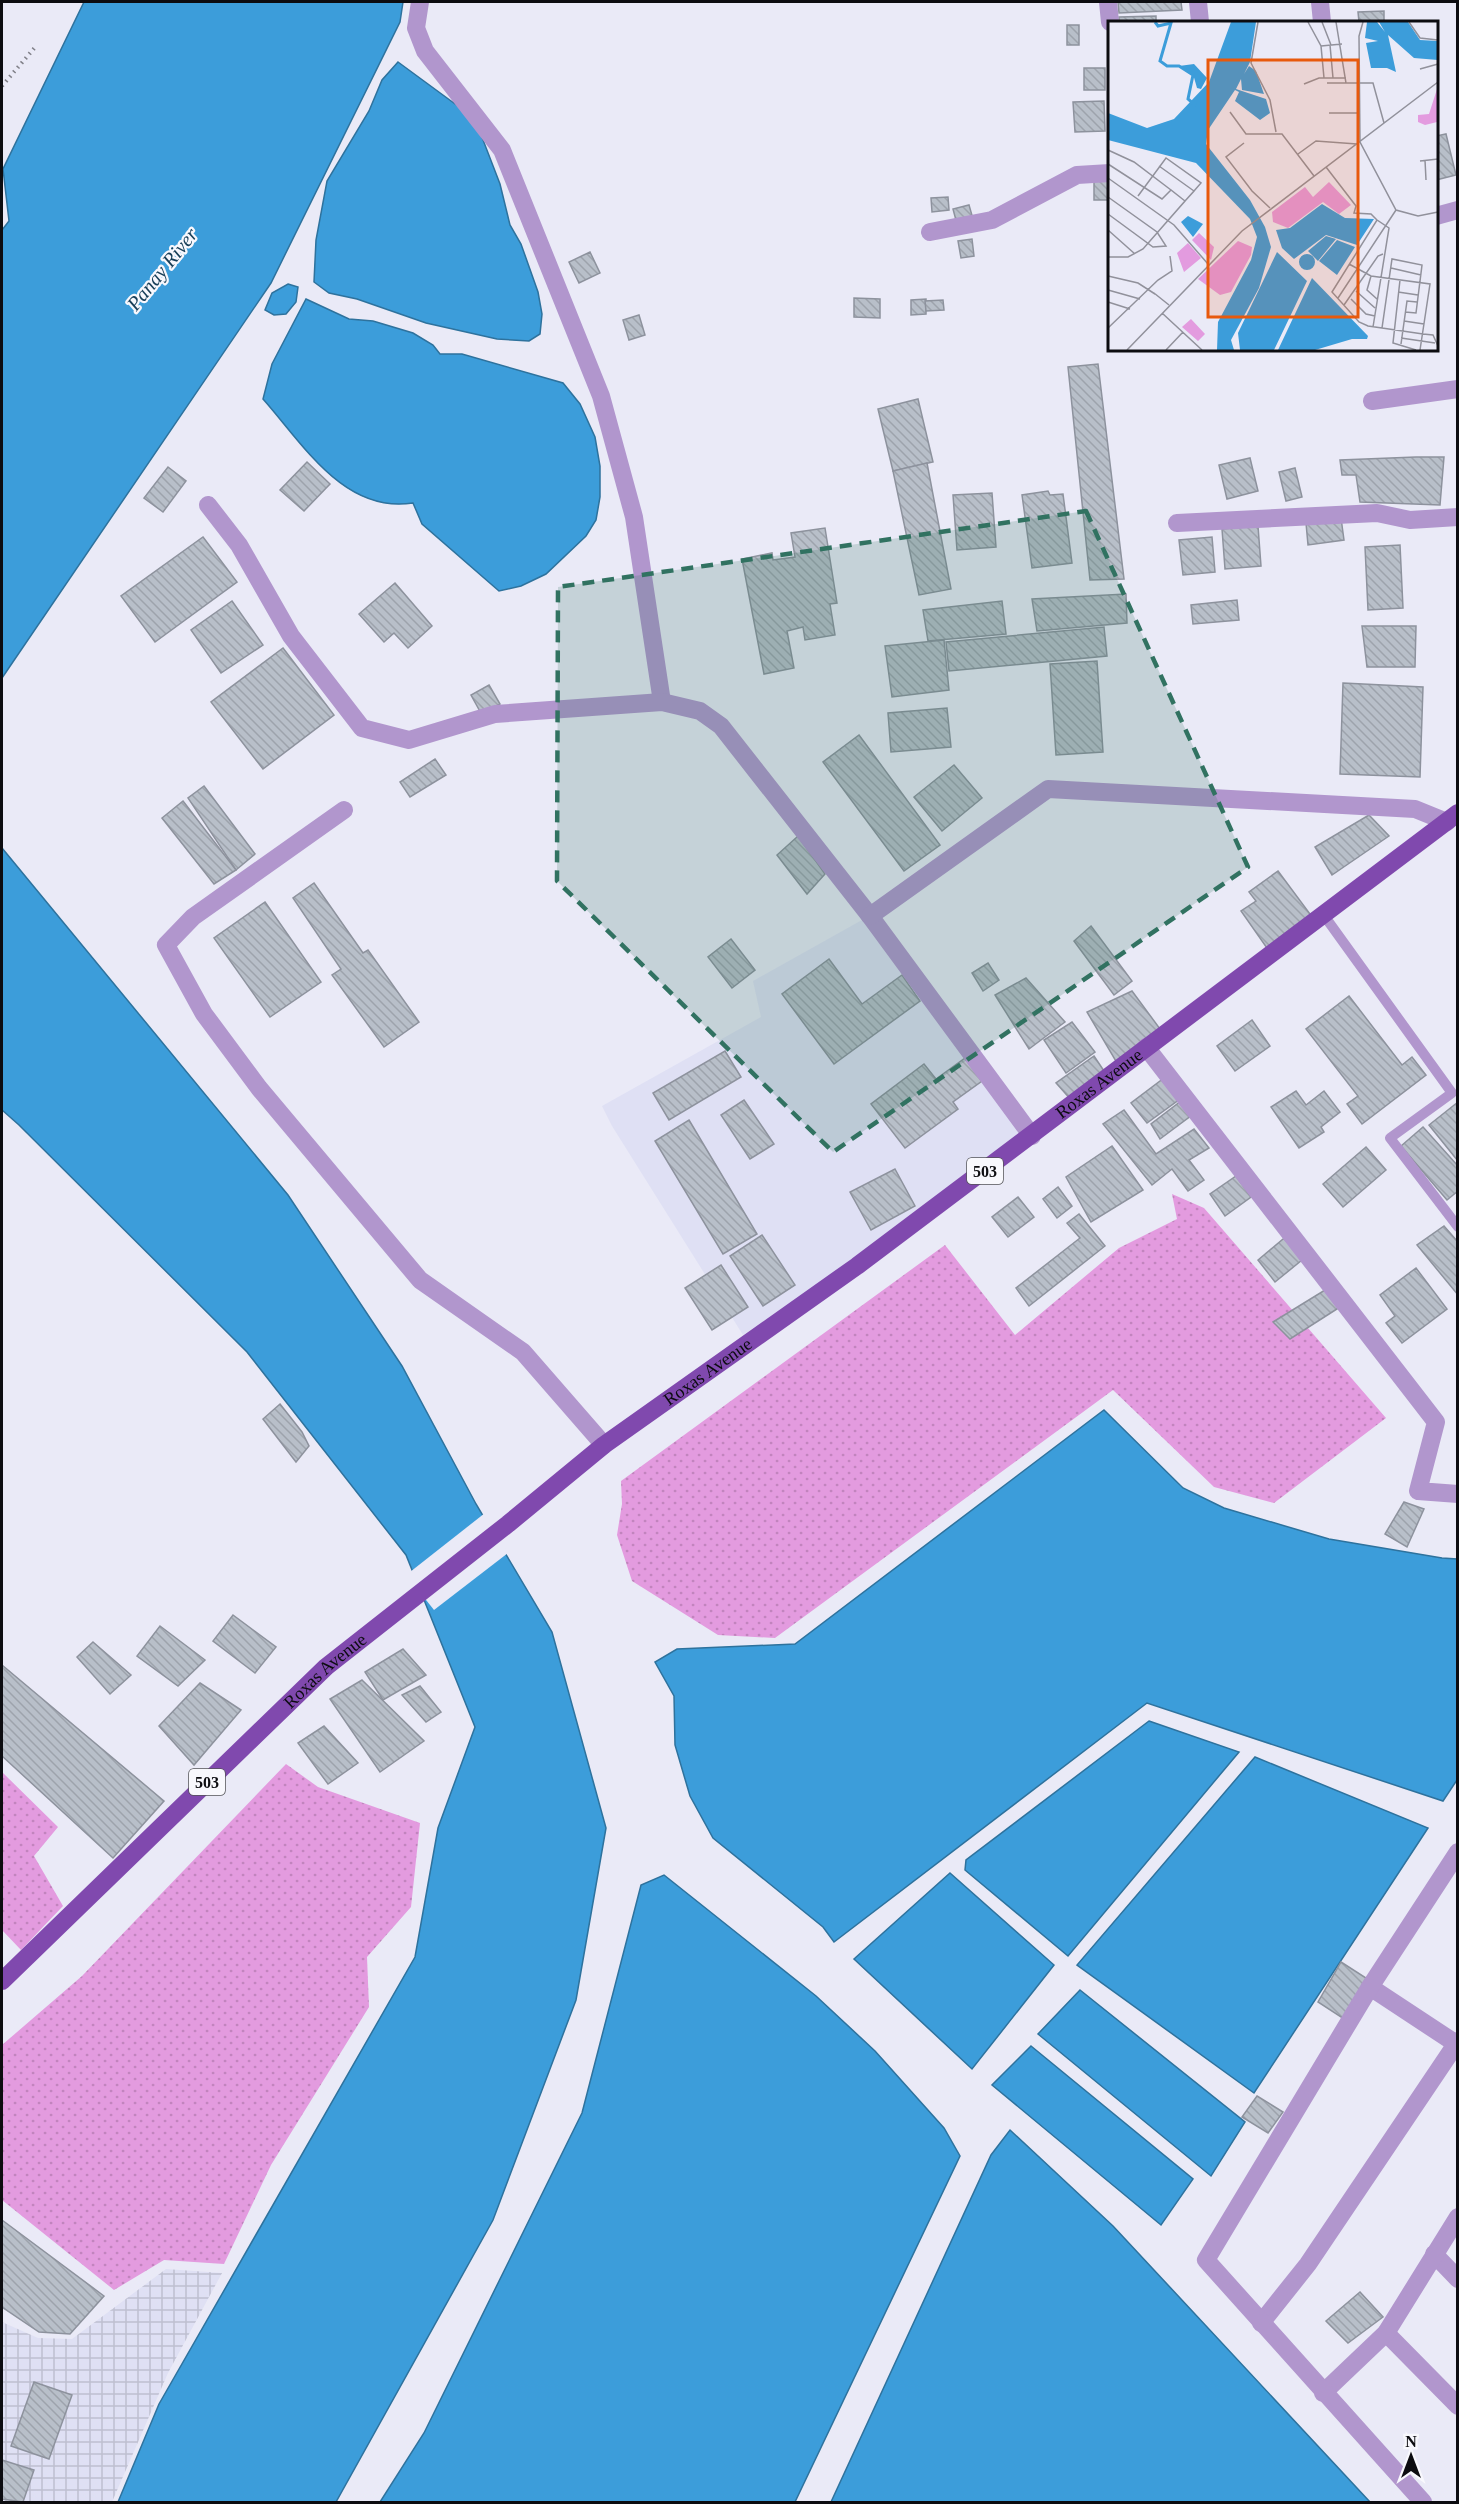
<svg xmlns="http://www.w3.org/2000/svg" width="1459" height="2504" viewBox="0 0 1459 2504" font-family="'Times New Roman',serif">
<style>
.built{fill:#dfe0f4}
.industrial{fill:url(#industrial-grid)}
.grass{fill:url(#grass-dots)}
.water{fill:#3c9dda;stroke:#2e729d;stroke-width:1.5}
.pier{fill:#eaeaf7}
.building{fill:url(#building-back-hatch);stroke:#8d929d;stroke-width:1.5}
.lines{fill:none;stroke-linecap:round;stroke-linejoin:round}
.path{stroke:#818189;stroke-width:4;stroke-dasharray:1.5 4.5;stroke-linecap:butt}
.lane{stroke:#b196cd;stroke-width:10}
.street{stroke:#b196cd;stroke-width:18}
.primary{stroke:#8049ae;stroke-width:18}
.marked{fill:#317261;fill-opacity:0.2;stroke:#317261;stroke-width:4.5;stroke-dasharray:12 8;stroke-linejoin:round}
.labels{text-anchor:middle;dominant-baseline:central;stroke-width:4.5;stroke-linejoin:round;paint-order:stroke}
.shield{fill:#f8f8fd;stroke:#535357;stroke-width:1.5}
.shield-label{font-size:16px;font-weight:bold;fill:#0c0c10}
.street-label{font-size:18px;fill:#0c0c10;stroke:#f8f8fd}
.water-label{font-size:20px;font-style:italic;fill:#173e58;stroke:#f8f8fd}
.inset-river{fill:none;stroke:#3c9dda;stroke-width:3}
.inset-road{fill:none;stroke:#91919b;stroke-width:1.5}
.view{fill:#e8590c;fill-opacity:0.15;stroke:#e8590c;stroke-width:3}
.inset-edge{fill:none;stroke:#0c0c10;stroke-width:3}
</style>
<defs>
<pattern id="industrial-grid" width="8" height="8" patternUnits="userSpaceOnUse" patternTransform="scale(1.5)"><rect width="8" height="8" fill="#dfe0f4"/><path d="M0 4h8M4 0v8" fill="none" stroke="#bebfd0"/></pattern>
<pattern id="grass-dots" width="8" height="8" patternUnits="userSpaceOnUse" patternTransform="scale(1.5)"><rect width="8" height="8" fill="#e39bdf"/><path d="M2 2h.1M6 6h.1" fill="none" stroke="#c284be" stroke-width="1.8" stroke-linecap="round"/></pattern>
<pattern id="building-back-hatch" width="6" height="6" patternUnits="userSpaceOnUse" patternTransform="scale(1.5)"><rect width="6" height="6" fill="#b8bfc9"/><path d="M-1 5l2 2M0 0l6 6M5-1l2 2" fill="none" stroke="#9da3ac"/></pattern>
</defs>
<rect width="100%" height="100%" fill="#eaeaf7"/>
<polygon class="built" points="862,920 1021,1134 834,1274 743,1335 612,1126 602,1106 761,1017 753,981"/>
<polygon class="industrial" points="166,2269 222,2273 168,2373 112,2502 2,2502 2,2322 38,2338 72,2339"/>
<g class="grass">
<polygon points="1172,1194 1204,1208 1386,1418 1274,1503 1214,1487 1113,1390 775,1638 718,1635 632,1581 617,1535 622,1504 621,1481 945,1245 1015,1335 1119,1248 1177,1219"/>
<polygon points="286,1764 318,1787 420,1823 411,1907 367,1957 369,2007 271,2165 224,2264 164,2260 114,2290 2,2200 2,2045 82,1976"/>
<polygon points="2,1772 58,1827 34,1856 63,1906 21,1950 2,1930"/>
</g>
<g class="water">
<polygon points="84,2 403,2 400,22 271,283 2,678 2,230 9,221 3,169"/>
<polygon points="398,62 466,112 480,132 500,184 510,225 521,244 538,292 542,314 540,334 529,341 497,339 426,323 357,299 329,293 314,282 316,240 327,181 369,111 382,80"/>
<polygon points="288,284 298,287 296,302 286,314 274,315 265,310 272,293"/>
<path d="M306 299 349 319 373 321 413 333 433 345 440 354H462L563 383 580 404 595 437 600 466V497L596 520 586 536 546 574 521 586 499 591 422 524 413 503C344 514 303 444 263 399L272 364Z"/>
<polygon points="2,848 288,1195 402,1366 476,1504 552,1632 606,1828 576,2000 493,2220 336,2502 118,2502 159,2404 415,1957 438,1828 475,1727 406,1555 247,1352 19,1125 2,1110"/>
<polygon points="1104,1410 1183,1488 1224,1508 1329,1539 1442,1558 1457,1559 1457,1780 1443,1801 1147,1703 834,1942 823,1927 713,1838 690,1796 675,1745 674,1696 655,1662 677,1649 795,1644"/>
<polygon points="1149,1721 1239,1752 1068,1956 965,1870 966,1860"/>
<polygon points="1255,1757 1428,1828 1254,2093 1077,1965"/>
<polygon points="950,1873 1054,1965 972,2069 854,1959"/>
<polygon points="664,1875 816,1996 875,2051 944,2128 960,2156 795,2502 380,2502 424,2433 582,2113 641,1885"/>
<polygon points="1080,1990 1245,2122 1211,2176 1038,2034"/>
<polygon points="1031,2046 1193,2179 1161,2225 992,2085"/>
<polygon points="1010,2130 1113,2226 1370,2502 831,2502 991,2155"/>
</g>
<polygon class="pier" points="485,1513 508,1553 434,1610 415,1586 410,1572"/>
<g class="building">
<polygon points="1118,2 1181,2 1182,10 1119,13"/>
<polygon points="1384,11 1384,22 1359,22 1358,12"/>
<polygon points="1156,16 1156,22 1119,22 1119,17"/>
<rect x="1067" y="25" width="12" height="20"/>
<rect x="1084" y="68" width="21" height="22"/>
<polygon points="1104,101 1105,131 1075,132 1073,102"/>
<polygon points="1446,134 1456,175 1436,180 1436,136"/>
<rect x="1094" y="179" width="16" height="21"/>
<polygon points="948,197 949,210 932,212 931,198"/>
<polygon points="969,205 973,219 957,224 953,209"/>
<polygon points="972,239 974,256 961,258 958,241"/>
<polygon points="590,252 600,273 579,283 569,262"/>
<polygon points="854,298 880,299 880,318 854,317"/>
<polygon points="926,299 926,314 911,315 911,300"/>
<polygon points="943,300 944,310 926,311 925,301"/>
<polygon points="639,315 645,335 629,340 623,320"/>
<polygon points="1098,364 1124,579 1090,580 1068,367"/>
<polygon points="918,399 933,462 893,471 878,409"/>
<polygon points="1416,457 1444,457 1440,505 1360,502 1356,475 1342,475 1340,460"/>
<polygon points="1250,458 1258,491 1227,499 1219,465"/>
<polygon points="307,462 330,484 304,511 280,490"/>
<polygon points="927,463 951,589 919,595 893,471"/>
<polygon points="168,467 186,481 163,512 144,498"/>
<polygon points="1295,468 1302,497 1286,501 1279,472"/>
<polygon points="1048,491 1050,495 1063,494 1072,563 1032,568 1022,495"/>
<polygon points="992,493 996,547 957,550 953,495"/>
<polygon points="1341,518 1344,540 1308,545 1306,523"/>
<polygon points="1258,526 1261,566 1225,569 1222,529"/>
<polygon points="825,528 837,603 830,604 835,635 805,640 803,627 787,631 794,668 764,674 742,559 772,553 773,560 795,557 791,533"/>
<polygon points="203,537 237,582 155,642 121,596"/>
<polygon points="1212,537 1215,572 1183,575 1179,540"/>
<polygon points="1400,545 1403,608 1368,610 1365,547"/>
<polygon points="395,583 432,626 408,648 394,633 384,642 359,614"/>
<polygon points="1126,594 1127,623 1037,631 1032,599"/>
<polygon points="1237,600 1239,620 1193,624 1191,605"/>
<polygon points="232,601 263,645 221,673 191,630"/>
<polygon points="1002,601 1006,634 928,641 923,610"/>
<polygon points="1362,626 1416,626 1415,667 1367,667"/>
<polygon points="1104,627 1107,656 949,671 946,642"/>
<polygon points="944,640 949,690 892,697 885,646"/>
<polygon points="283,648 334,715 263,769 211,702"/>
<polygon points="1097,661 1103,752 1056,755 1050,664"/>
<polygon points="1343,683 1423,687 1420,777 1340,774"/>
<polygon points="489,685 500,704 482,715 471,695"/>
<polygon points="947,708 951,747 891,752 888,713"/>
<polygon points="859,735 940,845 904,871 823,762"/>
<polygon points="435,759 446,775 410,797 400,782"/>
<polygon points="954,765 982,798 942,831 914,797"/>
<polygon points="204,786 255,854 236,870 188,798"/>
<polygon points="183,801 236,870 214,884 162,818"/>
<polygon points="1369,815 1389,836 1332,875 1315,847"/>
<polygon points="798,836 825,874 807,894 777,855"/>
<polygon points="1278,871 1313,918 1269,951 1241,911 1256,901 1249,892"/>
<polygon points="314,883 363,953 368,950 419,1022 384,1047 332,975 341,969 293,898"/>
<polygon points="265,902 321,982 270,1017 214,938"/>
<polygon points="1091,926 1132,981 1114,995 1074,941"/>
<polygon points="731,939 755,970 732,988 708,957"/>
<polygon points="829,959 862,1004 902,975 920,1001 834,1064 782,994"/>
<polygon points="988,963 999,980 983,991 972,973"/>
<polygon points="1026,978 1065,1022 1029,1049 995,995"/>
<polygon points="1132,991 1163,1033 1117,1063 1087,1012"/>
<polygon points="1349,996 1402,1065 1412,1057 1426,1075 1362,1124 1347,1104 1358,1096 1306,1029"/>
<polygon points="1252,1020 1270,1046 1235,1071 1217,1046"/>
<polygon points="1072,1022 1095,1052 1066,1073 1044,1040"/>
<polygon points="725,1051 741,1077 669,1120 653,1093"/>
<polygon points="1094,1056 1104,1071 1072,1101 1056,1083"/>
<polygon points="965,1058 982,1081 953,1102 958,1109 905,1148 871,1104 924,1064 936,1079"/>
<polygon points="1164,1078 1180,1099 1147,1123 1131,1103"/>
<polygon points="1296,1091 1306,1105 1324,1091 1340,1112 1321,1127 1324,1132 1299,1148 1271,1107"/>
<polygon points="744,1100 774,1144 750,1159 721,1115"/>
<polygon points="1181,1101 1192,1115 1160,1139 1151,1124"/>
<polygon points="1458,1102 1458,1161 1429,1125"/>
<polygon points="1124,1110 1156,1154 1194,1129 1209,1148 1189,1160 1204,1180 1188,1191 1172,1169 1152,1185 1103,1124"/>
<polygon points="689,1120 757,1234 723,1254 655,1141"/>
<polygon points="1423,1127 1458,1166 1458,1191 1447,1200 1401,1146"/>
<polygon points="1112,1146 1143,1190 1091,1222 1066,1177"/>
<polygon points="1366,1147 1386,1170 1343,1207 1323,1184"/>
<polygon points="895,1169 915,1206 871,1230 850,1192"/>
<polygon points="1236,1176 1251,1197 1225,1216 1210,1194"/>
<polygon points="1058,1187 1072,1206 1057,1218 1043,1199"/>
<polygon points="1018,1197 1034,1217 1008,1237 992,1217"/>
<polygon points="1079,1214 1105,1246 1029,1306 1016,1288 1080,1238 1067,1223"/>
<polygon points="1444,1226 1458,1242 1458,1295 1417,1245"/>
<polygon points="1289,1234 1307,1256 1275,1282 1258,1260"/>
<polygon points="762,1235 795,1285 763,1306 730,1256"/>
<polygon points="721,1265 748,1307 712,1330 685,1288"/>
<polygon points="1416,1268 1447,1309 1402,1343 1386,1323 1395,1316 1380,1295"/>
<polygon points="1325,1290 1340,1307 1290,1339 1273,1322"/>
<polygon points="280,1404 302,1432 309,1446 296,1462 263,1419"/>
<polygon points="1404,1502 1424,1509 1407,1547 1385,1534"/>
<polygon points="233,1615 276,1647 255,1673 213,1641"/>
<polygon points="160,1626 205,1660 178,1686 137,1656"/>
<polygon points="93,1642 131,1675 110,1694 77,1657"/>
<polygon points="403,1649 426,1675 383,1700 365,1672"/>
<polygon points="2,1665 164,1801 113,1858 2,1756"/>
<polygon points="362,1680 424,1741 380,1772 330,1699"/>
<polygon points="200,1683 241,1710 194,1765 159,1726"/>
<polygon points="420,1686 441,1712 426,1722 402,1695"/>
<polygon points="324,1726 358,1763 328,1784 298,1743"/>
<polygon points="1341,1962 1366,1978 1344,2019 1318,2002"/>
<polygon points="1257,2096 1283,2112 1268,2133 1242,2117"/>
<polygon points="2,2220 104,2296 70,2334 39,2332 2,2307"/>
<polygon points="1360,2292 1383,2317 1348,2343 1326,2321"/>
<polygon points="34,2382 72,2395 49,2459 11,2446"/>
<polygon points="2,2460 34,2470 23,2502 2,2499"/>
</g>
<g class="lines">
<polyline class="path" points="2,86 37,45"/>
<polyline class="lane" points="1323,914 1452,1093 1390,1138 1458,1227"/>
<g class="street">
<polyline points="420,2 416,28 425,51 502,150 601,396 634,517 662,702"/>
<polyline points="1108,2 1110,22"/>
<polyline points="1198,2 1200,22"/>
<polyline points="1320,2 1322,22"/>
<polyline points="1436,216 1458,210"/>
<polyline points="930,232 992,220 1077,175 1110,173"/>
<polyline points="1372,401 1458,389"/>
<polyline points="208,505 239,545 291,636 362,728 409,740 495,714 662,702 700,711 721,726 870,916 1032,1136"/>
<polyline points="1177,523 1377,513 1410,520 1458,517"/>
<polyline points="344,810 193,917 166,945 204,1014 259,1088 420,1280 523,1352 604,1445"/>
<polyline points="870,916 1048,789 1415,809 1447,822"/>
<polyline points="1146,1047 1436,1422 1418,1491 1458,1494"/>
<polyline points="1370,1987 1458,2045"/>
<polyline points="1434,2254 1458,2279"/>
<polyline points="1261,2323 1308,2264 1458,2041"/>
<polyline points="1386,2333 1458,2406"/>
<polyline points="1323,2393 1386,2333 1458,2217"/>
<polyline points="1423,2502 1206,2260 1370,1987 1458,1852"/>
</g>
<path class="primary" id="s1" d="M2 1981 326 1667 508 1524 604 1445 857 1266 1458 813"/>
</g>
<path class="marked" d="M1086 511 1248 867 833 1152 557 881 558 587Z"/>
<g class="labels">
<g class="shield">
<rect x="967" y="1158" width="36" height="26" rx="4.5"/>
<rect x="189" y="1769" width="36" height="26" rx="4.5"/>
</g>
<g class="shield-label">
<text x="985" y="1171">503</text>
<text x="207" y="1782">503</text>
</g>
<g class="street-label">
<text stroke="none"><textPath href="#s1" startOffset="1420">Roxas Avenue</textPath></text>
<text stroke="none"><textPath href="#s1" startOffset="934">Roxas Avenue</textPath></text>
<text stroke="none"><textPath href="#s1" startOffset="448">Roxas Avenue</textPath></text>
</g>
<g class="water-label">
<text transform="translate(162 269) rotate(-51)">Panay River</text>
</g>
</g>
<g transform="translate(1108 21)">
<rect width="330" height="330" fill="#eaeaf7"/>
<path d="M330 65 329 101 317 104 310 101V94L321 93ZM221 161 243 184 231 193 215 181 180 207 165 201 164 191 197 166 205 176ZM91 212 106 226 103 239 84 219ZM130 220 144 226 143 234 123 271 112 274 90 258Z" fill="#e39bdf"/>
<path d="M80 222 93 237 76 251 69 232ZM83 298 97 313 90 320 74 306Z" fill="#e39bdf"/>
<path d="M123 1H148L142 41 136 53 141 45 148 50 156 73 134 69 133 58 128 68 158 78 162 92 152 99 127 80 131 71 127 69 100 109 98 123 142 179 157 206 163 226 151 267 123 319 126 329H109L110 301 143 239 149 216 142 198 88 142 0 119V92L39 107 66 98 101 61ZM259 1H269L277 11 271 1H300L312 19 330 20V39L306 37 280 14 288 51 279 47H263L258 22 270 20 257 17ZM86 43 99 57 93 68 89 67 85 53 71 45ZM214 183 237 197 266 198 249 224 218 214 186 238 174 227 168 209 182 207ZM80 195 95 203 85 216 73 201ZM218 215 228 218 210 240 200 230ZM229 219 247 226 229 254 211 240ZM169 231 199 260 166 329H132L130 312ZM191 241a8 8 0 1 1 16 0a8 8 0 1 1-16 0ZM204 257 260 315 259 318H244L207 329H170Z" fill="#3c9dda"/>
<path class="inset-river" d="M47 1 50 5 63 2 52 40 59 45H71L85 54 80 78 88 85"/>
<path class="inset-road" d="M150 1 143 42 162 79 168 111M200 1 213 25 216 57M214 1 223 24M228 1 238 62H265L276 102M255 1 251 15 252 121 288 189 310 195 330 191M301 1 312 17 330 19M222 24 225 57M213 25 234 23M312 48 330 43M219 62H238M196 63 211 57H238M122 91 138 113H174L206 155M221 92H251M330 106V125M136 122 118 136 144 170 162 187M0 129 26 141 63 169M190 133 208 120 249 123M317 139 318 159M312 140 330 138M0 143 54 178 63 169 77 180 35 228 20 236H0M51 145 86 170 77 180M218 146 248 185 246 192 263 193 269 199M0 157 66 204 100 243M30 175 58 137 93 162 86 170M0 176 49 211 58 225 45 226 0 193M0 209 27 233M241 243 263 255 322 263 312 329M283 247 313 254M0 255 30 262 47 273M263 255 259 269 269 278M292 259 285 322 308 329M0 269 32 278M248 270 267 287M290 271 310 274M46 272 61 284M230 277 288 189M243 278 258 293 267 295M0 281 22 288M236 284 270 235 275 233M54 292 94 329M296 300 316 303M265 306 281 207 269 199 224 271 251 301 260 305 274 307 315 313 325 314 330 325M0 307 50 259 64 250 62 235M274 307 284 238 314 244 308 292 297 291M293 317 327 322M293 323 299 280 309 281M19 329 134 210 330 61M58 329 75 311"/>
<path class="view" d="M100 39H250V296H100Z"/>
<rect width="330" height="330" class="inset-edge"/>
</g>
<rect width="1459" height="2504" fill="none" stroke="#0c0c10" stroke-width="6"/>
<g transform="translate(1411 2456)" stroke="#f8f8fd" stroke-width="4.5" paint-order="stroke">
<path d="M0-4.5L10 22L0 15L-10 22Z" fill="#0c0c10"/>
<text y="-9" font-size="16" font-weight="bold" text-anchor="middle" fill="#0c0c10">N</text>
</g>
</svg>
